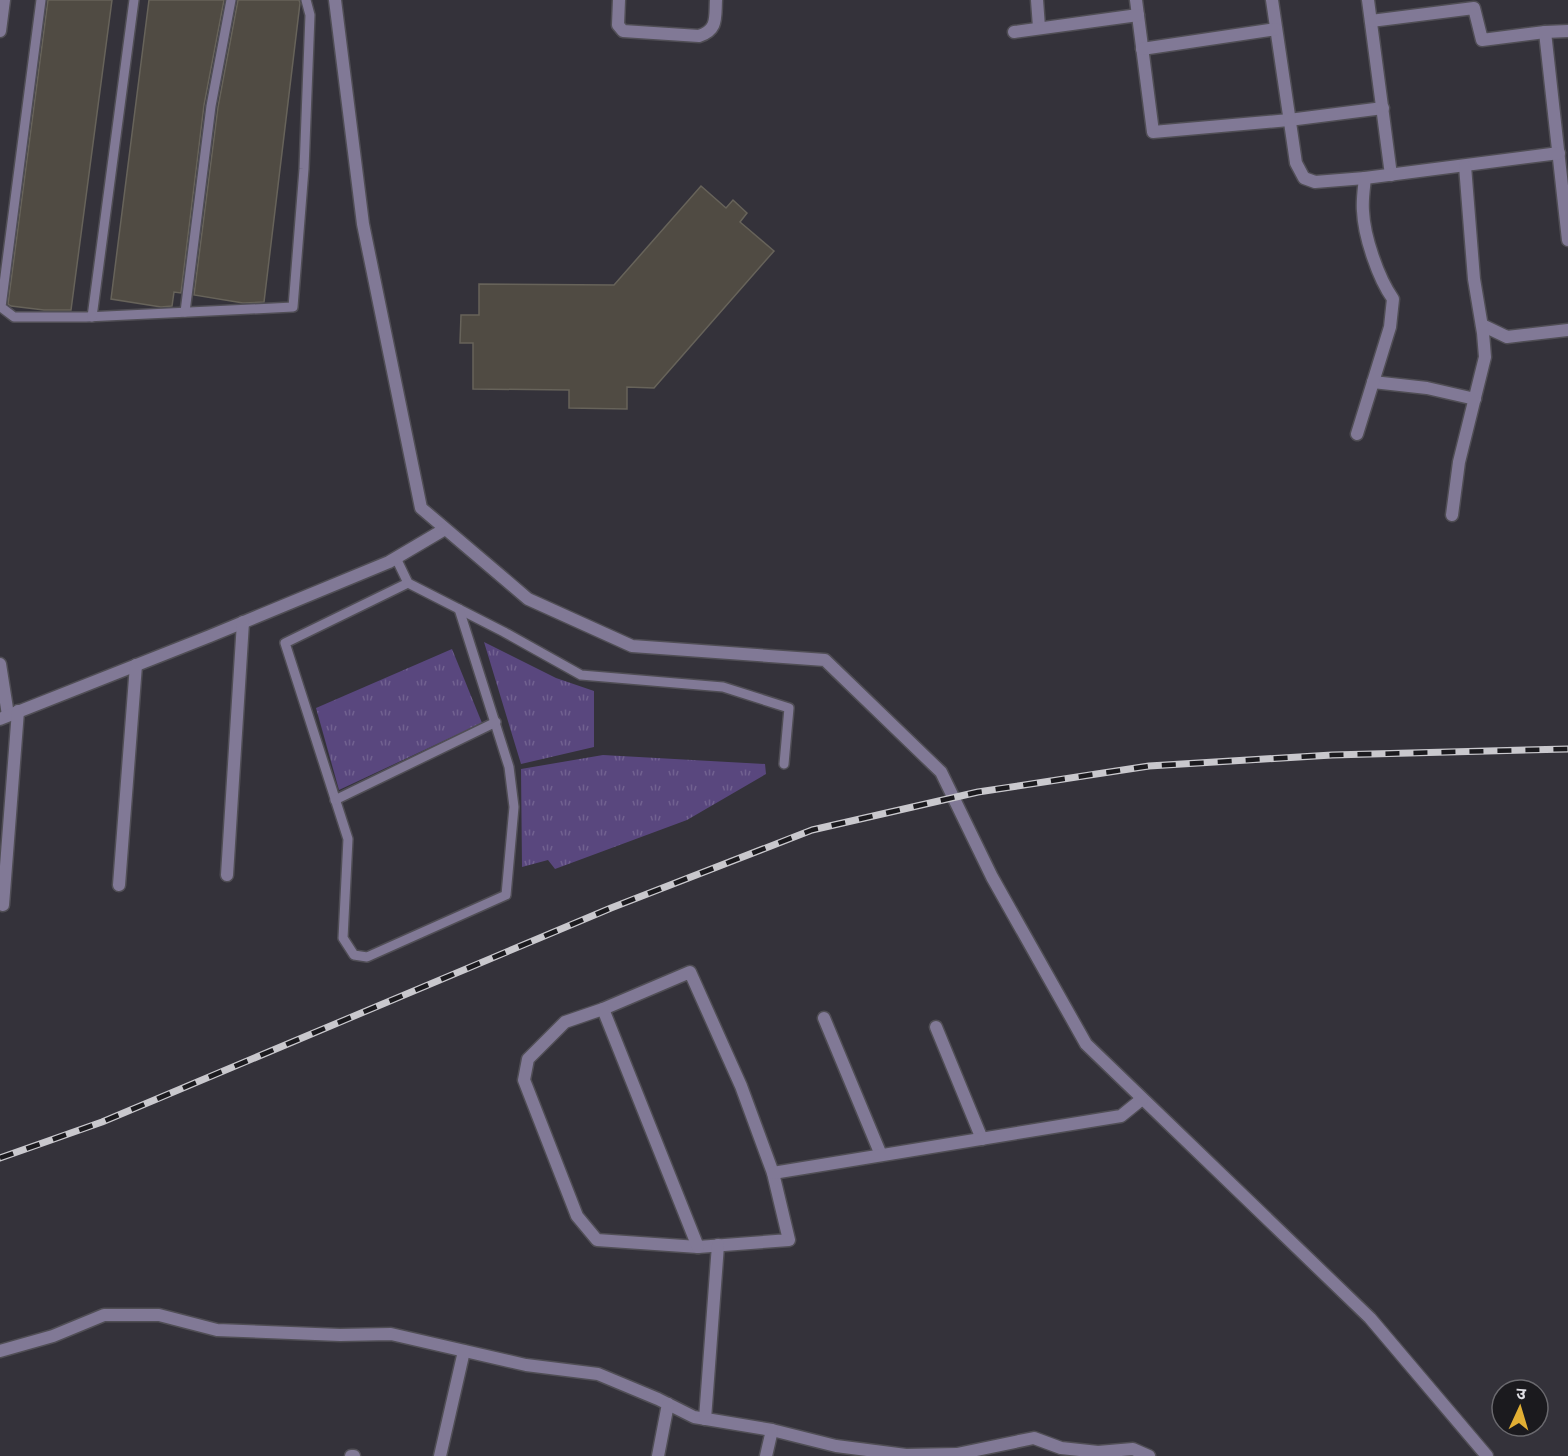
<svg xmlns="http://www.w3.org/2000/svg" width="1568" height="1456" viewBox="0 0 1568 1456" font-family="'IBM Plex Sans','Noto Sans Devanagari',sans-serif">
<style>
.park{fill:url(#park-tufts)}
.building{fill:#504b43;stroke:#67635a;stroke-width:1.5}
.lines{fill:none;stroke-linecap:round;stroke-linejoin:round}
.lane-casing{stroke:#504e55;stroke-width:12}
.street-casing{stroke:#504e55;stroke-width:15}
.lane{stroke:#817996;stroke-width:9}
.street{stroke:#817996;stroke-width:12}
.rail-casing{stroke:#c9c8cd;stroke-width:7}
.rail{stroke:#1b1a1e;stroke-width:4.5;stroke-dasharray:14;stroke-linecap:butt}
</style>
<defs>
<pattern id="park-tufts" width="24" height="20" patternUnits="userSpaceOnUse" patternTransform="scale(1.5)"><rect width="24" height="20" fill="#59477e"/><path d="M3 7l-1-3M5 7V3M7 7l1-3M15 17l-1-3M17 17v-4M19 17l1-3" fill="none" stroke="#716190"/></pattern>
</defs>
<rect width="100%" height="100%" fill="#34323a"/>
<g class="park">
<polygon points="484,642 556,678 594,691 594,747 521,764"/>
<polygon points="452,649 482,723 339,790 316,708"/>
<polygon points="603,755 765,764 766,774 687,820 555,869 548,860 522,867 521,769"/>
</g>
<g class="building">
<polygon points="48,0 112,0 71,310 44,310 11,306 8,304"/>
<polygon points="149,0 224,0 204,105 181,293 174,292 172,306 161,307 111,299"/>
<polygon points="238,0 299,0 300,3 264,302 243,303 194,295 218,107"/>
<polygon points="701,186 726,208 733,200 747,213 740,222 774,251 654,388 627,387 627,409 569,408 569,390 473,389 473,343 460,343 461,315 479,315 479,284 614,285"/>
</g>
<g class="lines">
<g class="lane-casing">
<g id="lane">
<polyline points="41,0 1,307 14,317 86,317 293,307 304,169 310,15 306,0"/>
<polyline points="185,312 211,106 231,0"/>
<polyline points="92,317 134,0"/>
<polyline points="396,558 408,583 504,632 581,675 723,687 789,708 784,764"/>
<polyline points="408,583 285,643 348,839 343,938 354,955 367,957 506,895 514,807 509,767 459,609"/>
<polyline points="335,800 496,722"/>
</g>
</g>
<g class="street-casing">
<g id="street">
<polyline points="335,0 363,224 421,508 528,599 632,646 825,660 941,772 992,877 1086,1044 1370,1318 1487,1456"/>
<path d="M619 0 618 25 623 31 699 36C718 30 715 18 716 0"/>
<polyline points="1037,0 1039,27"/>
<polyline points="1136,0 1153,132 1289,120 1383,108"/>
<polyline points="1272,0 1296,163 1304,178 1315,182 1365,178"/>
<polyline points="1368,0 1391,175"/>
<polyline points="1371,21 1474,8 1482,40 1545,32"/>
<polyline points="0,31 4,0"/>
<polyline points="1568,31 1545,32 1568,240"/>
<polyline points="1014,32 1138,15"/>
<polyline points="1142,49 1276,29"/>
<polyline points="1482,325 1507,337 1568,330"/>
<polyline points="1373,382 1427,388 1475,399"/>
<path d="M1357 434 1390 327 1393 299C1378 278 1364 236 1363 211 1362 200 1364 188 1365 178L1559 153"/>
<polyline points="1452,515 1459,462 1485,357 1483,333 1474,279 1465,166"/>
<polyline points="0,664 8,715"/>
<polyline points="0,719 210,636 389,562 445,529"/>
<polyline points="227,875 243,622"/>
<polyline points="119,885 136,665"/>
<polyline points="3,905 18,711"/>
<polygon points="690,972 741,1086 773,1173 789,1240 698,1247 597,1240 577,1216 524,1080 528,1059 565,1022 603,1009"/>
<polyline points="603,1009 698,1247"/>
<polyline points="824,1018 881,1155"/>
<polyline points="936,1027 982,1139"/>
<polyline points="773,1173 1121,1116 1142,1099"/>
<polyline points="0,1351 53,1336 104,1315 159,1315 217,1330 340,1335 391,1334 526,1365 598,1374 658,1399 694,1417 772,1430 836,1446 906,1455 957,1454 1034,1438 1061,1448 1098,1452 1133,1449 1149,1456"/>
<polyline points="705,1419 718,1245"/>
<polyline points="351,1456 354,1456"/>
<polyline points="440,1456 464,1351"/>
<polyline points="658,1456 668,1404"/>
<polyline points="766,1456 772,1430"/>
</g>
</g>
<use href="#lane" class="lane"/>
<use href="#street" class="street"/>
<g class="rail-casing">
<polyline id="rail" points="0,1158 102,1122 611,908 812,830 978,792 1149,766 1332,755 1568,749"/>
</g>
<use href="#rail" class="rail"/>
</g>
<g transform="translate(1520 1408) rotate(4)"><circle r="28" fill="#1b1a1e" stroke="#6a696e" stroke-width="1.5"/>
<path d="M0-4.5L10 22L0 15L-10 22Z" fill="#e2af34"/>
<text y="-9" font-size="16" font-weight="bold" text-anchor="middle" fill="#e1e0e5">उ</text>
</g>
</svg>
